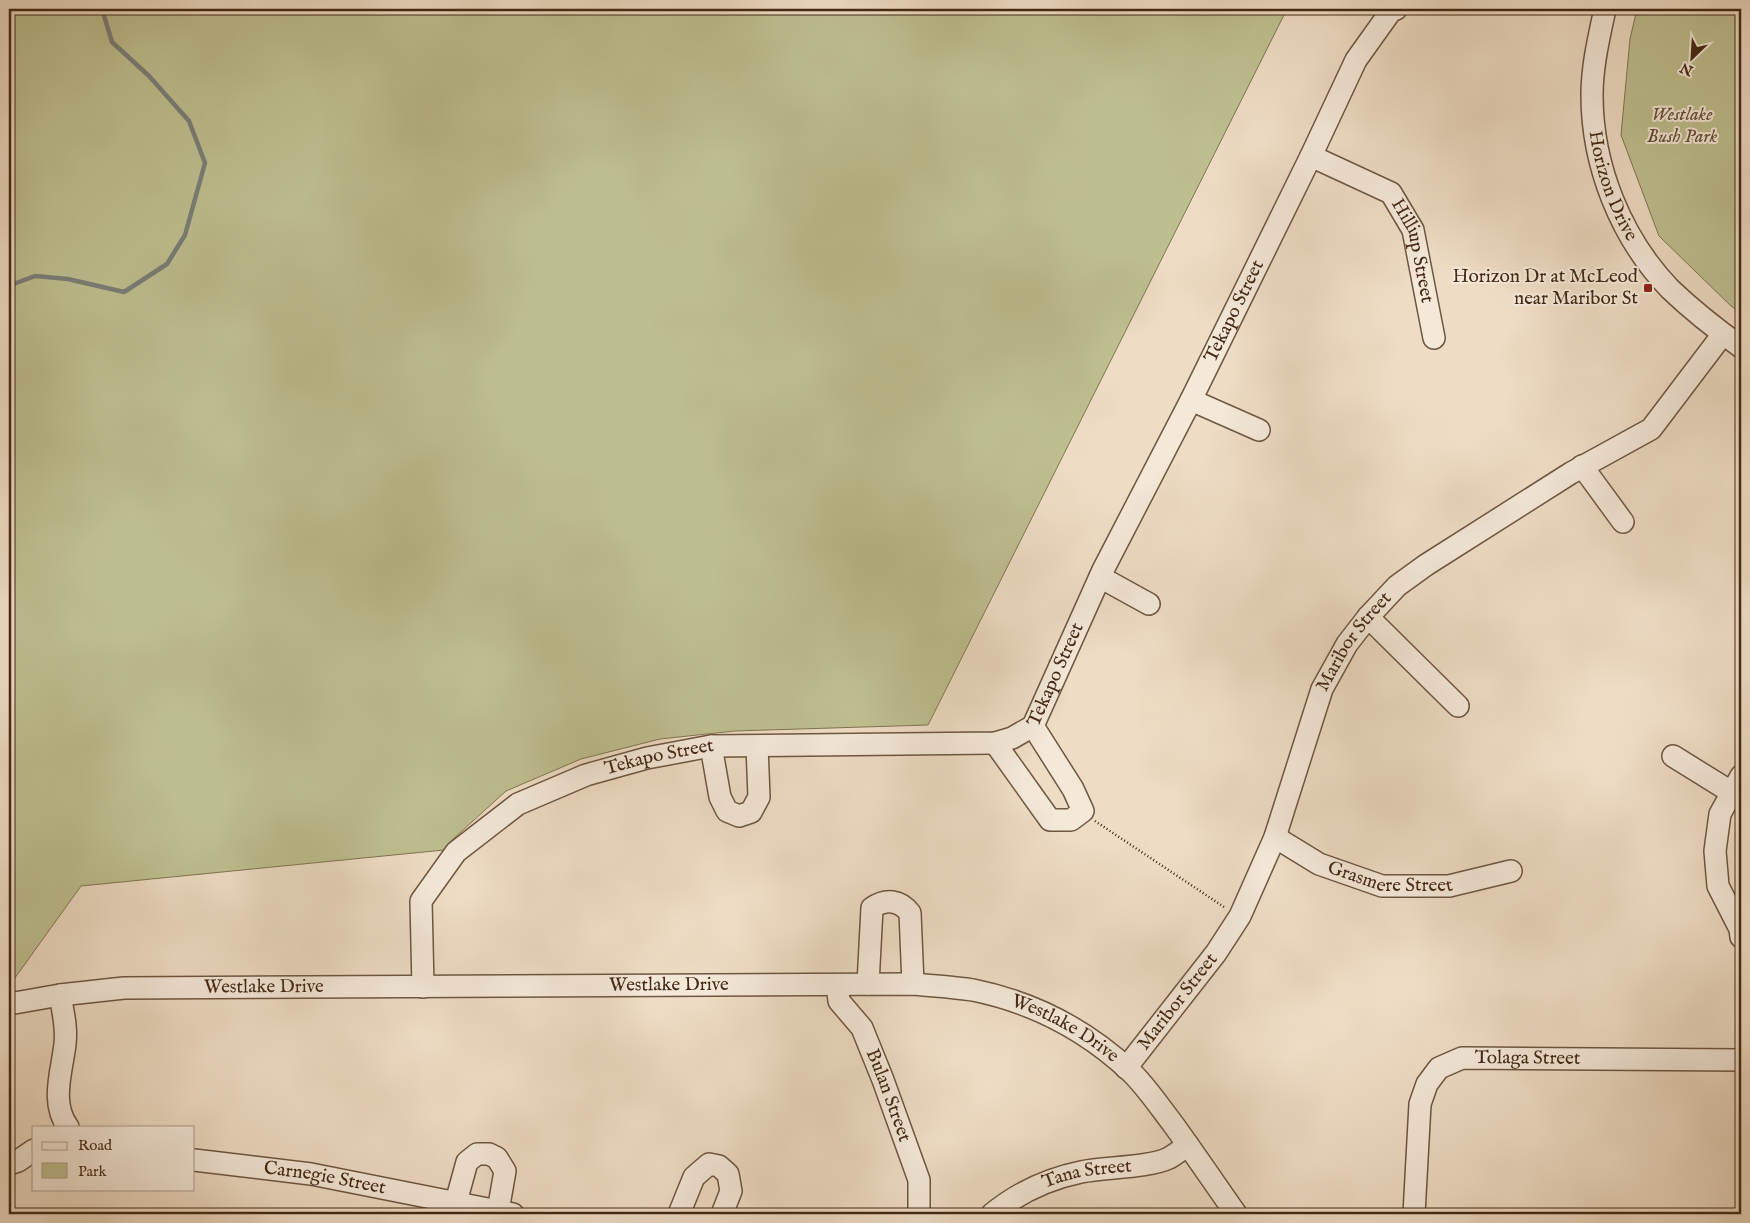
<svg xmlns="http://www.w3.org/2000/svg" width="1750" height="1223" viewBox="0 0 1750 1223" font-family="'IM FELL English',serif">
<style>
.green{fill:#bebf90;stroke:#817452}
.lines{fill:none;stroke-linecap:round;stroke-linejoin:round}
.stream{stroke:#797f79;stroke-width:4.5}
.minor-casing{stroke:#6e5640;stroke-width:24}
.path{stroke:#442914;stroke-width:2.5;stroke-dasharray:1 2.5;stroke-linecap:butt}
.minor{stroke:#f4e8d9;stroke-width:21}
.poi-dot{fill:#8f2418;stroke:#f4e8d9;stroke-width:2}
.labels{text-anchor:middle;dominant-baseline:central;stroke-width:4;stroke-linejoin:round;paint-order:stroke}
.park-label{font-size:19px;font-style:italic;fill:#624e33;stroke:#f4e8d9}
.street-label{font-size:19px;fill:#442914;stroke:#f4e8d9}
.poi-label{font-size:19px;fill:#442914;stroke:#f4e8d9;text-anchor:end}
</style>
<rect width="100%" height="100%" fill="#eedcc4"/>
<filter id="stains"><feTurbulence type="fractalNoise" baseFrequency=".004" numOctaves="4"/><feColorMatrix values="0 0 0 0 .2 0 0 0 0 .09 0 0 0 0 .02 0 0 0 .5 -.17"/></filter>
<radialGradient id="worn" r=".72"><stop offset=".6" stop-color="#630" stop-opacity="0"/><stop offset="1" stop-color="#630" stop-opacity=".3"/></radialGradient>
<g class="green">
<polygon points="9,9 1287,9 928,725 735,731 660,739 581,759 506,791 452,840 444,850 81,886 12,982 9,983"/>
<polygon points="1637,9 1741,9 1741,313 1731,306 1659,236 1621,135 1630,39"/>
</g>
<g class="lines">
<g class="stream">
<polyline points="9,288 11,285 35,276 68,279 124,292 167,264 185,235 205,163 189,121 149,76 112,42 102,9"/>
<polyline points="9,454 13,461 9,489"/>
</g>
<g class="minor-casing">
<g id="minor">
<path id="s1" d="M1605 9C1599 37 1592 66 1592 95 1592 166 1621 238 1670 289 1692 310 1716 329 1741 347"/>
<path id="s2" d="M1311 156 1391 193 1413 230 1434 338"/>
<polyline points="1191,400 1259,430"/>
<polyline points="1582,466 1623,522"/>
<polyline points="1100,577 1149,604"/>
<polyline points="1368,617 1458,706"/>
<polyline points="995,743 1050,820 1071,820 1083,811 1073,789 1033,726"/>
<polyline points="711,746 720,797 727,811 739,816 751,812 759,797 757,746"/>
<polyline points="1673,756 1731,792"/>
<polyline points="1741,776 1720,814 1715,851 1718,886 1740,929 1741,937"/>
<path id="s3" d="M1275 837 1319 864 1382 886H1449L1511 871"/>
<path d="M868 984 872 908C886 898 900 900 910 913L913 984"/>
<path id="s4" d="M837 985 839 1001 862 1028 883 1080 919 1180V1214"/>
<path id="s5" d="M423 987 421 901 456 852 518 804 586 775 647 758 711 746 995 743 1012 738 1033 726 1103 570 1191 400 1311 156 1356 60 1391 11 1396 9"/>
<path d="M60 995C63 1012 67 1027 65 1044 62 1071 50 1103 68 1127"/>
<path id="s6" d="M9 1004 60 995 124 988 913 984C933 986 953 987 973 990 1032 1002 1086 1030 1130 1071 1146 1086 1159 1106 1173 1124 1194 1153 1215 1184 1236 1214"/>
<path id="s7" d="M1126 1068 1216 953 1240 916 1275 837 1322 689 1347 644 1368 617 1397 586 1426 565 1571 473 1651 429 1723 334"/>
<path id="s8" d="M194 1160 311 1174 513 1214"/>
<polyline points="9,1164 18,1161 34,1150"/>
<polyline points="456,1202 467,1162 477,1154 489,1154 497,1158 505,1171 498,1211"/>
<polyline points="679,1214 694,1177 709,1164 719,1166 728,1174 731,1191 722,1214"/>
<path id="s9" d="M992 1214C1019 1192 1047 1179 1081 1172 1106 1167 1148 1168 1169 1158 1176 1154 1182 1149 1188 1145"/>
<path id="s10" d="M1414 1214 1420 1104 1427 1084 1439 1068 1462 1058 1741 1060"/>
</g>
</g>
<polyline class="path" points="1095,821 1224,907"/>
<use href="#minor" class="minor"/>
</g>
<rect class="poi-dot" x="1643" y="283" width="10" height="10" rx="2.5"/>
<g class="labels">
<g class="park-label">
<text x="1682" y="115">Westlake<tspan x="1682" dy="22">Bush Park</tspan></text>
</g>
<g class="street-label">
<text stroke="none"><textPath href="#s1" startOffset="181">Horizon Drive</textPath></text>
<text stroke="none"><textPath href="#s2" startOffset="151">Hilliup Street</textPath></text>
<text stroke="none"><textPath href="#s5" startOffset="1214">Tekapo Street</textPath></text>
<text stroke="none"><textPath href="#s7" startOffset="489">Maribor Street</textPath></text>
<text stroke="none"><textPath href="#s5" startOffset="809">Tekapo Street</textPath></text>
<text stroke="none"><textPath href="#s5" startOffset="374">Tekapo Street</textPath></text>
<text stroke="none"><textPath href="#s3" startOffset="125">Grasmere Street</textPath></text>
<text stroke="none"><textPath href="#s6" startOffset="661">Westlake Drive</textPath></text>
<text stroke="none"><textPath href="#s6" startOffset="256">Westlake Drive</textPath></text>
<text stroke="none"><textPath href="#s7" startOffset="84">Maribor Street</textPath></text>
<text stroke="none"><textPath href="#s6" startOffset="1066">Westlake Drive</textPath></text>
<text stroke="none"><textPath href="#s10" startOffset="242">Tolaga Street</textPath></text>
<text stroke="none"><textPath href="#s4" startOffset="124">Bulan Street</textPath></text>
<text stroke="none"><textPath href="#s9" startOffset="105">Tana Street</textPath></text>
<text stroke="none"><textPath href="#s8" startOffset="132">Carnegie Street</textPath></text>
</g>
<g class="poi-label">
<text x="1638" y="277">Horizon Dr at McLeod<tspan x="1638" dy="22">near Maribor St</tspan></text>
</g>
</g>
<rect width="1750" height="1223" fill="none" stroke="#eedcc4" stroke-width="30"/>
<rect x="10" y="10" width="1730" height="1203" fill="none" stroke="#442914" stroke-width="2.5"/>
<rect x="15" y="15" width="1720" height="1193" fill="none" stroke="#442914"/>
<rect x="32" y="1126" width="162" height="65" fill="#f4e8d9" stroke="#ae9c8a"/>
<rect x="42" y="1142" width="25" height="8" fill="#f4e8d9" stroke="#ae9c8a"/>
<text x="78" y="1150" font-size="15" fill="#442914">Road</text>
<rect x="42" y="1163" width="25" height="15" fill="#bebf90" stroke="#ae9c8a"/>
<text x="78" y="1176" font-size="15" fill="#442914">Park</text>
<g transform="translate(1692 58) rotate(205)" stroke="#f4e8d9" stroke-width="4" paint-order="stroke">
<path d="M0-4L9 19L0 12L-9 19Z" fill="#442914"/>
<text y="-8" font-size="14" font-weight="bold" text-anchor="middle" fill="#442914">N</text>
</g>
<rect width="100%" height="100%" filter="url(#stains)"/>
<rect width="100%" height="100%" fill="url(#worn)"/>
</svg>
